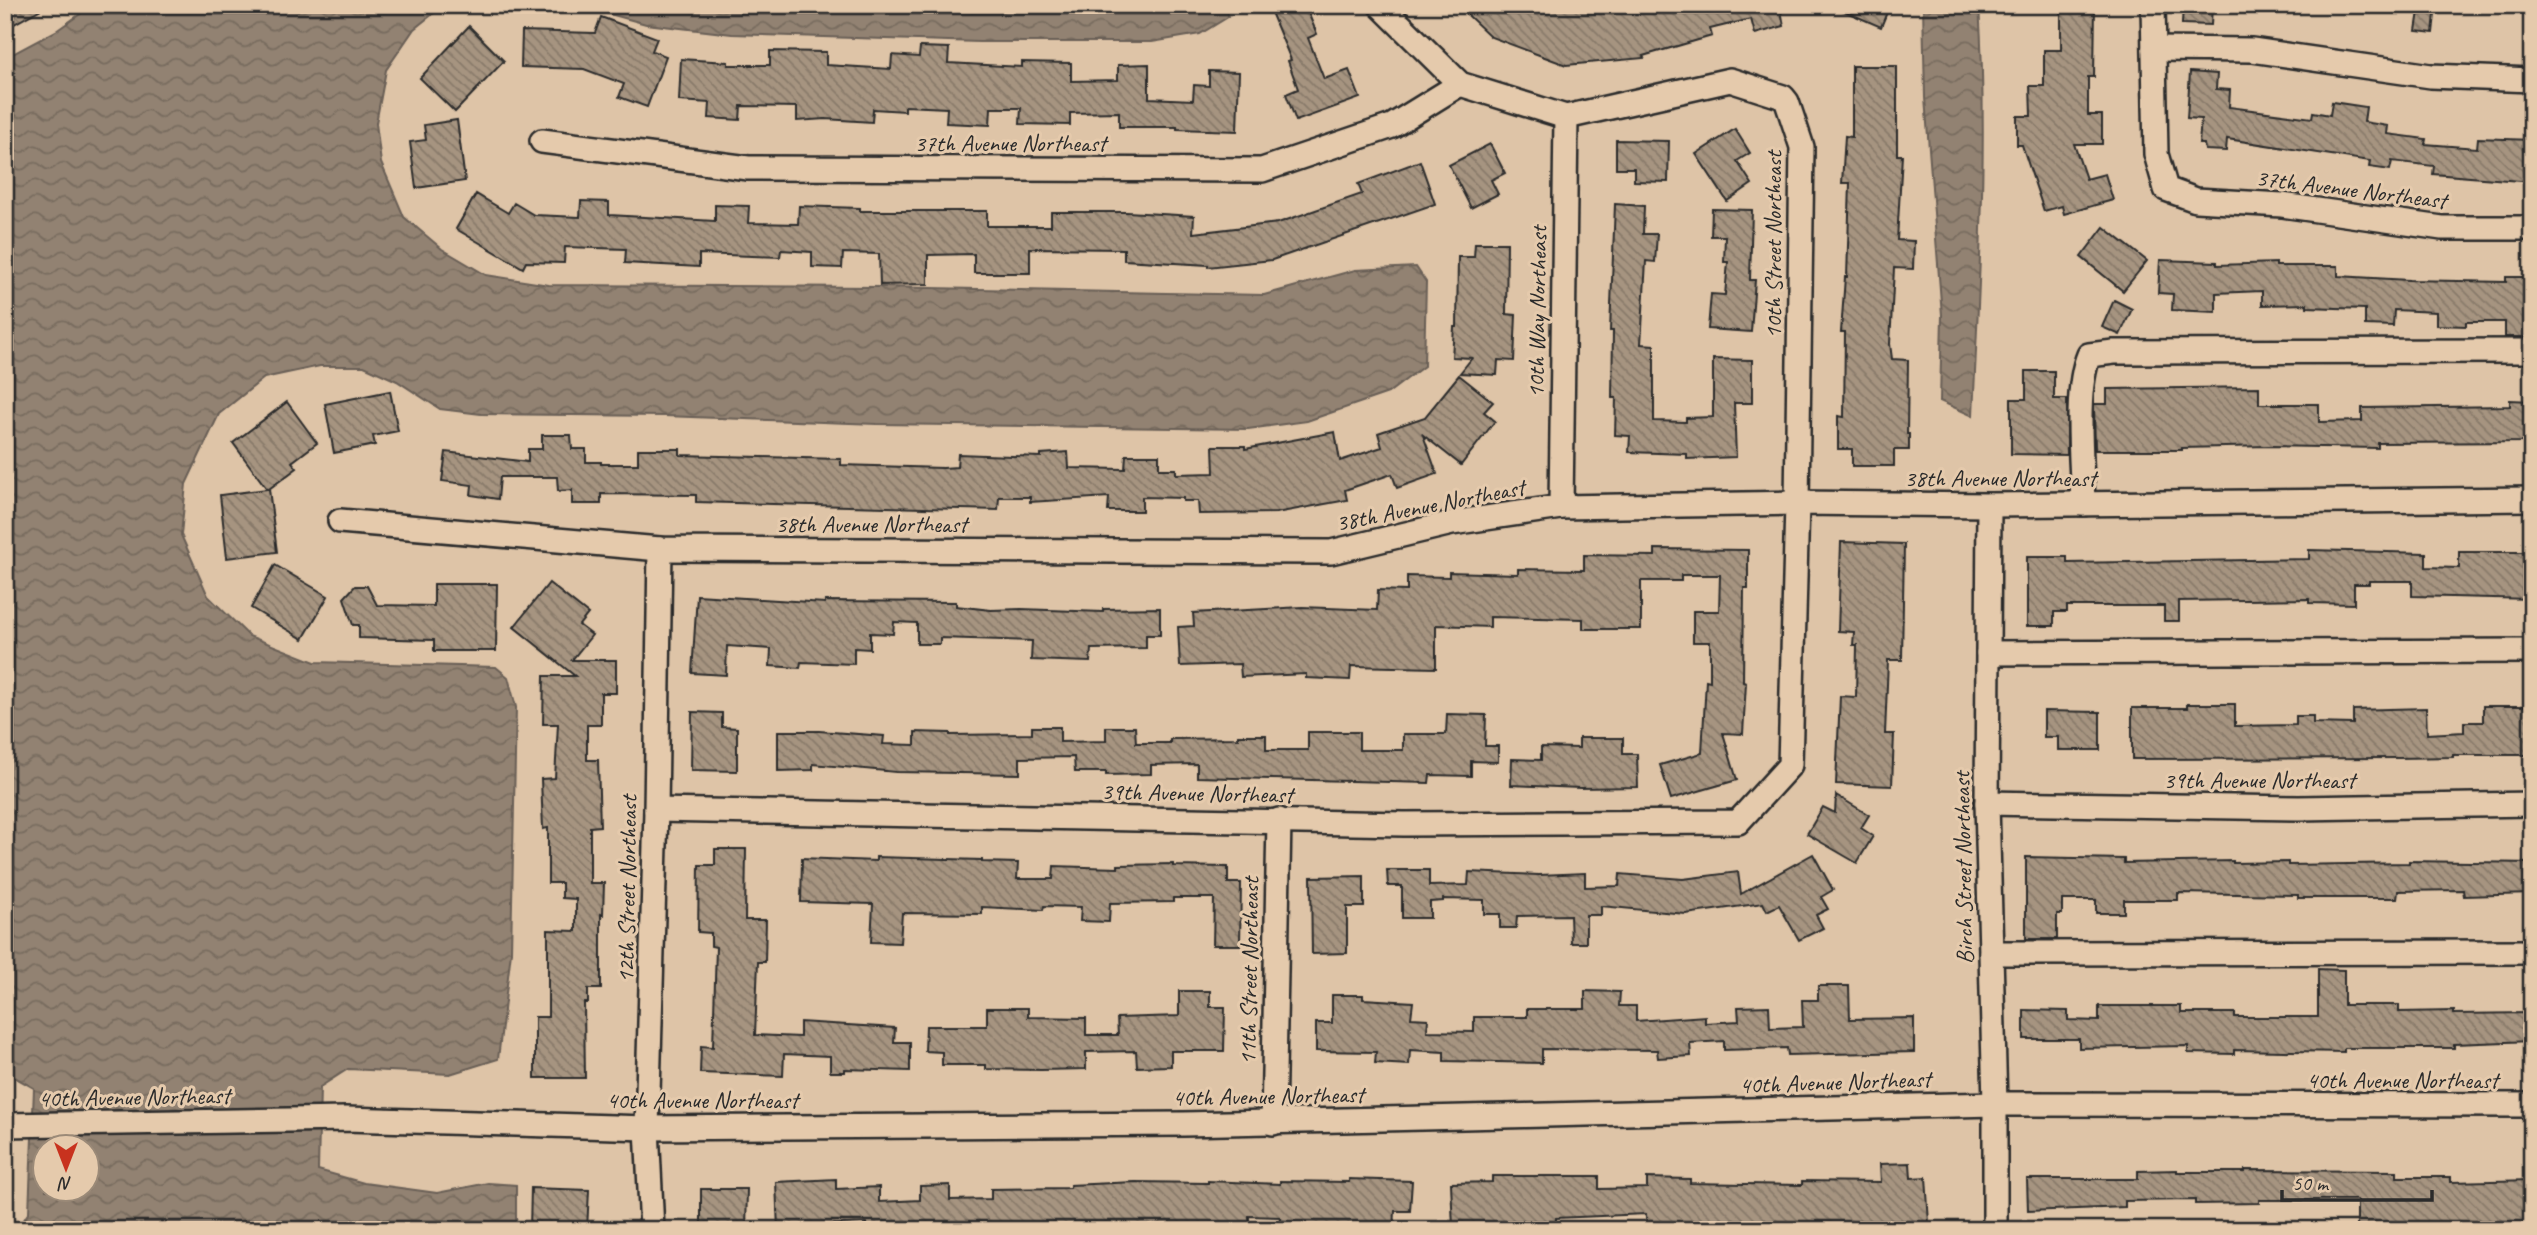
<svg xmlns="http://www.w3.org/2000/svg" width="2537" height="1235" viewBox="0 0 2537 1235" font-family="Caveat,sans-serif">
<style>
.water{fill:url(#water-waves);stroke:#695f56;stroke-width:2;fill-rule:evenodd}
.building{fill:url(#building-back-hatch);stroke:#2b2b2b;stroke-width:2}
.lines{fill:none;stroke-linecap:round;stroke-linejoin:round}
.minor-casing{stroke:#2b2b2b;stroke-width:28}
.minor{stroke:#e5caac;stroke-width:23}
.labels{text-anchor:middle;dominant-baseline:central;stroke-width:6;stroke-linejoin:round;paint-order:stroke}
.street-label{font-size:24px;fill:#2b2b2b;stroke:#e5caac}
</style>
<defs>
<pattern id="water-waves" width="16" height="10" patternUnits="userSpaceOnUse" patternTransform="scale(1.75)"><rect width="16" height="10" fill="#928272"/><path d="M0 5q4-4 8 0t8 0" fill="none" stroke="#776b5e"/></pattern>
<pattern id="building-back-hatch" width="6" height="6" patternUnits="userSpaceOnUse" patternTransform="scale(1.75)"><rect width="6" height="6" fill="#a69480"/><path d="M-1 5l2 2M0 0l6 6M5-1l2 2" fill="none" stroke="#877969"/></pattern>
</defs>
<rect width="100%" height="100%" fill="#dec4a7"/>
<filter id="ink" filterUnits="userSpaceOnUse"><feTurbulence type="fractalNoise" baseFrequency=".0143" numOctaves="2"/><feDisplacementMap in="SourceGraphic" scale="14" xChannelSelector="R" yChannelSelector="G"/><feConvolveMatrix kernelMatrix="1 2 1 2 8 2 1 2 1" color-interpolation-filters="sRGB"/></filter>
<g filter="url(#ink)">
<g class="water">
<path d="M93 5H444L414 29 386 70 376 123 381 163 404 217 442 249 486 275 549 285 882 287 1264 295 1355 270 1416 267 1426 282 1424 366 1388 393 1307 421 1248 429 877 424 664 416 481 414 440 409 397 381 364 366H320L264 378 219 414 186 484 181 535 208 596 249 636 315 662 496 667 508 677 516 707 511 952 498 1059 450 1074 348 1069 320 1087 318 1170 364 1183 437 1193 488 1183 516 1185V1230H17L29 1212 34 1088 5 1072V58L56 31ZM46 1148H88V1190H46Z"/>
<polygon points="577,5 1227,5 1228,17 1200,34 1152,42 979,42 732,34 646,24"/>
<path d="M1923 5H1979C1988 142 1979 279 1973 416L1940 401 1942 315 1925 98Z"/>
</g>
<g class="building">
<polygon points="5,5 48,5 5,29"/>
<polygon points="1268,5 1305,5 1317,34 1308,38 1324,79 1349,70 1360,98 1296,121 1286,94 1298,89 1288,61 1291,60"/>
<polygon points="1457,5 1611,5 1612,10 1643,5 1780,5 1784,26 1755,34 1751,19 1710,29 1712,36 1643,56 1644,58 1566,65 1491,37"/>
<polygon points="1830,5 1890,5 1881,27"/>
<polygon points="2061,5 2095,5 2094,77 2088,77 2088,115 2102,115 2102,144 2074,144 2086,179 2105,174 2113,200 2064,214 2062,206 2044,211 2022,145 2017,145 2017,116 2031,116 2030,86 2044,86 2044,50 2061,50"/>
<polygon points="2183,5 2212,5 2211,25 2182,24"/>
<polygon points="2420,5 2436,5 2433,33 2416,31"/>
<polygon points="601,17 657,38 652,51 666,56 647,107 619,97 624,84 584,69 521,67 522,31 595,33"/>
<polygon points="469,26 504,61 455,112 420,78"/>
<polygon points="920,47 949,48 948,63 1022,67 1022,62 1071,63 1071,81 1118,80 1118,65 1149,64 1149,98 1193,100 1194,85 1209,86 1209,71 1239,72 1237,131 1177,129 1177,127 1119,127 1119,112 1070,113 1070,125 1020,124 1021,108 991,108 990,125 946,123 947,108 905,106 905,111 873,109 872,122 825,119 797,121 797,107 741,106 740,120 709,118 710,103 679,101 681,59 728,62 728,65 770,65 770,51 826,52 826,65 891,69 892,55 919,57"/>
<polygon points="1852,66 1897,66 1897,155 1902,155 1897,240 1914,241 1913,269 1894,268 1890,344 1892,359 1908,360 1907,434 1909,434 1909,450 1894,450 1894,466 1852,466 1852,449 1838,449 1838,416 1844,417 1845,332 1841,332 1845,277 1847,277 1850,183 1842,183 1845,136 1852,137"/>
<polygon points="2190,72 2217,74 2216,89 2230,90 2229,107 2312,118 2313,112 2330,115 2332,102 2366,107 2364,122 2388,126 2387,134 2426,139 2425,144 2477,148 2478,138 2532,140 2532,182 2433,174 2434,166 2392,161 2390,170 2369,167 2370,161 2227,139 2226,151 2205,150 2204,144 2199,144 2201,119 2187,118"/>
<polygon points="457,120 465,181 416,188 410,142 426,140 424,125"/>
<polygon points="1735,129 1750,153 1737,161 1752,184 1727,201 1696,154"/>
<polygon points="1616,140 1669,141 1668,182 1634,181 1634,168 1616,168"/>
<polygon points="1490,144 1505,173 1491,180 1498,194 1471,208 1449,165"/>
<polygon points="1420,161 1435,204 1272,260 1208,267 1208,265 1124,260 1124,249 1030,248 1030,273 974,273 974,254 928,255 928,284 880,285 879,254 843,253 842,268 812,267 812,252 781,250 780,257 699,254 699,267 625,263 626,249 565,247 564,263 526,262 523,268 456,229 476,194 508,213 514,203 534,215 580,217 581,201 609,202 609,215 715,221 715,205 749,206 748,223 798,224 799,206 860,208 860,211 987,211 987,226 1051,226 1051,212 1127,212 1194,216 1193,233 1278,223 1362,194 1358,184"/>
<polygon points="1615,204 1644,206 1643,234 1657,234 1655,262 1646,261 1641,344 1654,345 1654,421 1686,422 1686,418 1713,417 1713,359 1752,360 1752,403 1734,403 1736,457 1687,459 1687,454 1629,452 1630,436 1615,435 1616,398 1612,398 1613,331 1610,331"/>
<polygon points="1712,209 1752,210 1750,280 1755,280 1751,332 1708,329 1711,294 1725,295 1728,262 1724,262 1725,236 1711,236"/>
<polygon points="2104,227 2147,261 2123,291 2081,257"/>
<polygon points="1475,243 1507,243 1506,314 1516,315 1514,361 1498,360 1497,375 1460,373 1472,358 1452,357 1454,327 1457,327 1458,257 1474,257"/>
<polygon points="2160,260 2217,262 2217,265 2276,263 2276,266 2338,266 2338,276 2409,280 2506,282 2506,277 2532,277 2532,337 2505,337 2505,322 2466,322 2466,326 2436,325 2436,312 2394,310 2393,326 2365,325 2365,309 2307,307 2307,304 2262,305 2262,291 2216,293 2216,312 2172,310 2173,294 2158,293"/>
<polygon points="2114,300 2132,309 2120,335 2102,327"/>
<polygon points="2026,371 2054,371 2054,399 2067,399 2067,455 2011,454 2011,399 2026,399"/>
<polygon points="1459,375 1493,402 1484,412 1495,421 1461,465 1423,435 1437,474 1397,488 1392,474 1345,490 1347,500 1276,513 1199,514 1198,501 1183,501 1183,498 1142,497 1142,511 1108,511 1109,497 1030,502 1030,497 999,497 998,510 696,502 696,495 601,494 601,504 572,504 572,490 558,491 557,477 500,477 498,499 471,495 472,485 442,481 446,452 528,462 528,449 542,449 542,435 571,435 572,449 586,449 586,462 601,462 601,464 638,464 638,449 680,449 680,455 841,459 841,465 943,468 957,467 958,454 1041,457 1041,454 1068,452 1069,468 1125,469 1126,455 1159,455 1159,469 1176,469 1176,474 1214,473 1213,446 1245,446 1245,449 1335,432 1340,461 1382,447 1378,433 1425,417"/>
<polygon points="2259,387 2259,404 2319,404 2319,422 2362,421 2362,408 2510,406 2510,400 2532,401 2532,442 2378,443 2378,448 2269,446 2182,448 2182,450 2095,450 2094,404 2107,404 2107,389"/>
<polygon points="390,391 398,431 373,436 375,445 334,453 325,404"/>
<polygon points="287,402 317,443 292,462 297,468 269,489 277,552 227,558 220,495 267,489 233,443"/>
<polygon points="1841,542 1904,544 1902,660 1888,660 1885,734 1894,734 1892,786 1836,784 1840,696 1856,697 1857,645 1853,645 1854,632 1838,631"/>
<polygon points="1655,549 1748,550 1748,588 1744,588 1743,682 1746,683 1743,734 1723,733 1737,780 1671,799 1660,765 1702,753 1706,680 1710,681 1710,642 1693,642 1693,611 1719,611 1720,575 1681,575 1681,581 1641,581 1641,629 1583,629 1583,619 1490,617 1490,627 1436,625 1436,668 1351,666 1350,680 1306,678 1306,674 1241,677 1240,664 1180,666 1178,627 1194,626 1193,613 1302,607 1377,610 1378,590 1407,591 1407,576 1449,577 1449,572 1518,574 1518,569 1584,570 1584,555 1655,556"/>
<polygon points="2309,550 2426,553 2426,567 2459,568 2459,552 2532,552 2532,599 2412,596 2412,581 2369,581 2369,584 2354,584 2354,604 2309,603 2309,599 2179,601 2179,621 2164,621 2164,606 2067,606 2067,612 2054,612 2054,626 2027,626 2027,557 2067,557 2067,563 2309,559"/>
<polygon points="275,565 328,596 303,639 251,608"/>
<polygon points="549,583 588,614 579,625 592,635 572,660 616,660 616,693 601,693 601,725 587,725 587,760 598,760 600,826 590,827 590,883 604,883 603,915 601,914 601,989 588,989 588,1003 584,1003 585,1078 535,1078 535,1017 548,1017 548,930 576,931 576,899 562,898 562,883 548,883 548,828 543,829 541,779 555,778 558,724 543,724 544,676 575,676 514,627"/>
<polygon points="434,584 497,584 496,651 434,651 434,640 359,638 359,625 353,625 344,598 355,586 367,586 377,605 434,606"/>
<polygon points="697,595 825,603 825,601 956,602 956,606 991,610 1021,609 1103,612 1103,609 1160,608 1160,635 1146,635 1146,648 1091,649 1090,662 1031,660 1032,641 940,638 940,644 917,644 917,623 894,622 893,634 870,633 870,649 854,648 854,664 801,662 800,668 770,666 771,649 727,646 726,675 692,673"/>
<polygon points="2187,704 2235,704 2235,726 2296,725 2296,716 2313,716 2313,723 2353,724 2353,710 2426,708 2427,734 2464,732 2464,722 2483,722 2483,706 2532,706 2532,755 2453,755 2453,757 2399,758 2132,759 2132,708 2187,708"/>
<polygon points="2044,711 2100,712 2100,750 2058,750 2058,737 2044,737"/>
<polygon points="692,712 722,713 722,727 737,728 737,771 691,770"/>
<polygon points="1447,714 1486,715 1485,746 1498,746 1498,762 1471,761 1471,776 1430,775 1429,783 1197,777 1197,764 1151,765 1151,774 1106,775 1106,772 1075,772 1074,757 1020,758 1020,774 896,772 813,764 813,770 778,771 778,731 819,731 884,736 883,744 915,745 915,732 950,733 950,735 1032,734 1032,727 1060,727 1060,742 1106,741 1106,727 1135,727 1136,743 1170,743 1170,739 1238,738 1238,735 1266,735 1266,750 1308,750 1308,732 1359,732 1359,750 1403,750 1403,734 1446,734"/>
<polygon points="1579,738 1623,738 1623,754 1637,754 1638,787 1580,788 1511,785 1512,759 1541,760 1541,747 1579,748"/>
<polygon points="1836,795 1869,815 1861,828 1873,836 1857,863 1807,834 1823,807 1835,813"/>
<polygon points="715,849 746,849 745,920 766,920 765,962 758,962 755,1035 800,1037 800,1022 895,1028 894,1042 910,1042 910,1071 845,1069 845,1072 830,1072 830,1056 784,1054 783,1076 700,1073 701,1046 713,1047 716,947 711,946 711,933 698,932 699,865 715,865"/>
<polygon points="1813,854 1833,890 1821,897 1828,909 1816,915 1823,928 1799,940 1779,905 1767,911 1763,903 1686,914 1601,906 1601,915 1586,915 1586,943 1571,943 1570,915 1517,916 1516,928 1500,928 1500,914 1484,914 1484,900 1443,899 1443,901 1430,902 1430,918 1402,918 1402,886 1388,886 1387,870 1429,870 1429,886 1468,885 1469,872 1539,875 1585,873 1585,887 1619,886 1620,874 1683,879 1738,872 1741,894"/>
<polygon points="876,857 982,860 982,862 1018,863 1017,879 1053,879 1054,866 1118,868 1118,865 1173,864 1173,866 1228,867 1228,883 1241,883 1240,945 1213,945 1214,898 1173,898 1173,902 1110,903 1109,922 1080,921 1081,907 1044,906 1043,910 982,907 982,914 902,913 900,943 871,942 873,904 801,902 802,858 876,861"/>
<polygon points="2026,857 2124,859 2124,863 2233,861 2233,863 2288,862 2288,865 2409,863 2409,861 2532,863 2532,894 2464,896 2463,890 2398,891 2397,898 2298,898 2298,895 2178,893 2178,900 2124,900 2124,913 2096,913 2096,900 2062,900 2062,914 2057,914 2057,939 2026,939"/>
<polygon points="1364,876 1364,907 1347,907 1347,953 1312,954 1311,877"/>
<polygon points="2318,969 2344,970 2344,1005 2399,1005 2399,1012 2454,1011 2454,1014 2532,1013 2532,1041 2454,1044 2454,1048 2344,1048 2344,1052 2234,1050 2234,1054 2188,1053 2188,1046 2079,1048 2079,1039 2024,1039 2024,1010 2068,1011 2068,1020 2099,1021 2099,1006 2181,1006 2181,1013 2235,1013 2235,1017 2318,1017"/>
<polygon points="1818,986 1849,986 1850,1019 1914,1018 1914,1052 1788,1055 1787,1048 1724,1050 1724,1041 1690,1043 1691,1056 1658,1058 1657,1050 1542,1049 1542,1063 1444,1061 1444,1052 1410,1050 1409,1065 1375,1063 1376,1052 1316,1051 1316,1023 1332,1023 1332,995 1363,995 1363,999 1413,1002 1411,1018 1428,1019 1427,1031 1474,1032 1474,1017 1527,1017 1527,1009 1585,1009 1585,991 1620,992 1619,1006 1636,1006 1636,1021 1705,1016 1705,1023 1739,1021 1738,1007 1769,1006 1770,1028 1803,1027 1802,1000 1818,1000"/>
<polygon points="1179,991 1210,991 1210,1007 1225,1007 1224,1051 1171,1051 1171,1066 1137,1067 1136,1051 1086,1052 1086,1069 1041,1070 986,1069 986,1065 942,1065 942,1052 925,1051 926,1026 987,1026 987,1008 1028,1008 1028,1017 1086,1018 1086,1035 1118,1035 1117,1018 1179,1016"/>
<polygon points="1910,1163 1911,1178 1926,1177 1929,1223 1857,1227 1857,1230 1719,1230 1719,1228 1646,1227 1646,1214 1556,1218 1556,1226 1484,1225 1453,1228 1451,1183 1492,1182 1492,1176 1599,1176 1599,1189 1647,1188 1647,1178 1690,1179 1690,1183 1802,1185 1802,1181 1881,1182 1880,1164"/>
<polygon points="2177,1170 2177,1172 2245,1172 2245,1170 2397,1171 2397,1177 2451,1177 2451,1182 2532,1180 2532,1230 2357,1230 2357,1200 2259,1200 2259,1203 2195,1204 2195,1200 2125,1201 2125,1207 2028,1211 2027,1179 2138,1179 2138,1171"/>
<polygon points="836,1179 836,1189 879,1187 879,1202 920,1200 920,1186 950,1185 950,1200 991,1199 991,1189 1070,1188 1070,1185 1135,1182 1208,1183 1208,1181 1280,1184 1280,1181 1349,1182 1349,1179 1412,1181 1410,1211 1395,1211 1394,1230 1280,1228 1280,1217 1249,1216 1249,1230 1165,1228 1165,1230 1134,1230 1134,1226 1054,1230 867,1230 866,1223 823,1225 823,1230 778,1230 776,1182"/>
<polygon points="531,1188 589,1190 587,1230 530,1230"/>
<polygon points="701,1189 747,1189 746,1230 701,1230"/>
</g>
<g class="lines">
<g class="minor-casing">
<g id="minor">
<polyline points="2153,5 2156,154 2166,189 2196,200 2282,205 2442,228 2532,228"/>
<polyline points="2154,49 2252,50 2431,76 2532,80"/>
<polyline points="542,141 748,168 1262,170 1392,126 1460,84"/>
<path d="M2083 504C2082 463 2074 391 2089 355L2114 352 2532 351"/>
<polyline points="1989,505 1987,803 1995,1104 1995,1230"/>
<polyline points="1561,507 1566,117"/>
<polyline points="340,521 660,549 1331,552 1452,523 1561,507 1797,503 1989,505 2532,499"/>
<polyline points="1988,653 2532,651"/>
<polyline points="1987,803 2299,808 2532,804"/>
<polyline points="656,810 1404,824 1738,822 1790,765 1797,503 1802,147 1787,102 1783,97 1730,80 1566,117 1460,84 1380,5"/>
<polyline points="1991,953 2532,952"/>
<polyline points="1273,1123 1279,820"/>
<polyline points="5,1125 346,1119 647,1128 1184,1124 1995,1104 2532,1105"/>
<polyline points="652,1230 647,1128 656,810 660,549"/>
</g>
</g>
<use href="#minor" class="minor"/>
</g>
</g>
<g class="labels">
<g class="street-label">
<text x="1010" y="143">37th Avenue Northeast</text>
<text transform="translate(2351 189) rotate(7)">37th Avenue Northeast</text>
<text transform="translate(1773 245) rotate(-90)">10th Street Northeast</text>
<text transform="translate(1537 312) rotate(-89)">10th Way Northeast</text>
<text x="2000" y="478">38th Avenue Northeast</text>
<text transform="translate(1430 505) rotate(-11)">38th Avenue Northeast</text>
<text x="871" y="524">38th Avenue Northeast</text>
<text x="2259" y="780">39th Avenue Northeast</text>
<text transform="translate(1197 793) rotate(1)">39th Avenue Northeast</text>
<text transform="translate(1963 868) rotate(-91)">Birch Street Northeast</text>
<text transform="translate(627 889) rotate(-89)">12th Street Northeast</text>
<text transform="translate(1249 971) rotate(-89)">11th Street Northeast</text>
<text x="2402" y="1080">40th Avenue Northeast</text>
<text transform="translate(1835 1082) rotate(-2)">40th Avenue Northeast</text>
<text transform="translate(1268 1096) rotate(-1)">40th Avenue Northeast</text>
<text transform="translate(134 1097) rotate(-1)">40th Avenue Northeast</text>
<text x="702" y="1100">40th Avenue Northeast</text>
</g>
</g>
<rect width="2537" height="1235" fill="none" stroke="#e5caac" stroke-width="28"/>
<rect x="14" y="14" width="2509" height="1207" fill="none" stroke="#2b2b2b" stroke-width="2.5" filter="url(#ink)"/>
<g transform="translate(66 1168) rotate(180)"><circle r="33" fill="#e5caac" stroke="#9b8a78" stroke-width="2"/>
<path d="M0-5L12 26L0 18L-12 26Z" fill="#c8321e"/>
<text y="-10" font-size="19" font-weight="bold" text-anchor="middle" fill="#2b2b2b">N</text>
</g>
<path d="M2282 1190v10h150v-10" fill="none" stroke="#2b2b2b" stroke-width="3.5"/>
<text x="2292" y="1190" font-size="21" fill="#2b2b2b" stroke="#e5caac" stroke-width="5" paint-order="stroke">50 m</text>
</svg>
